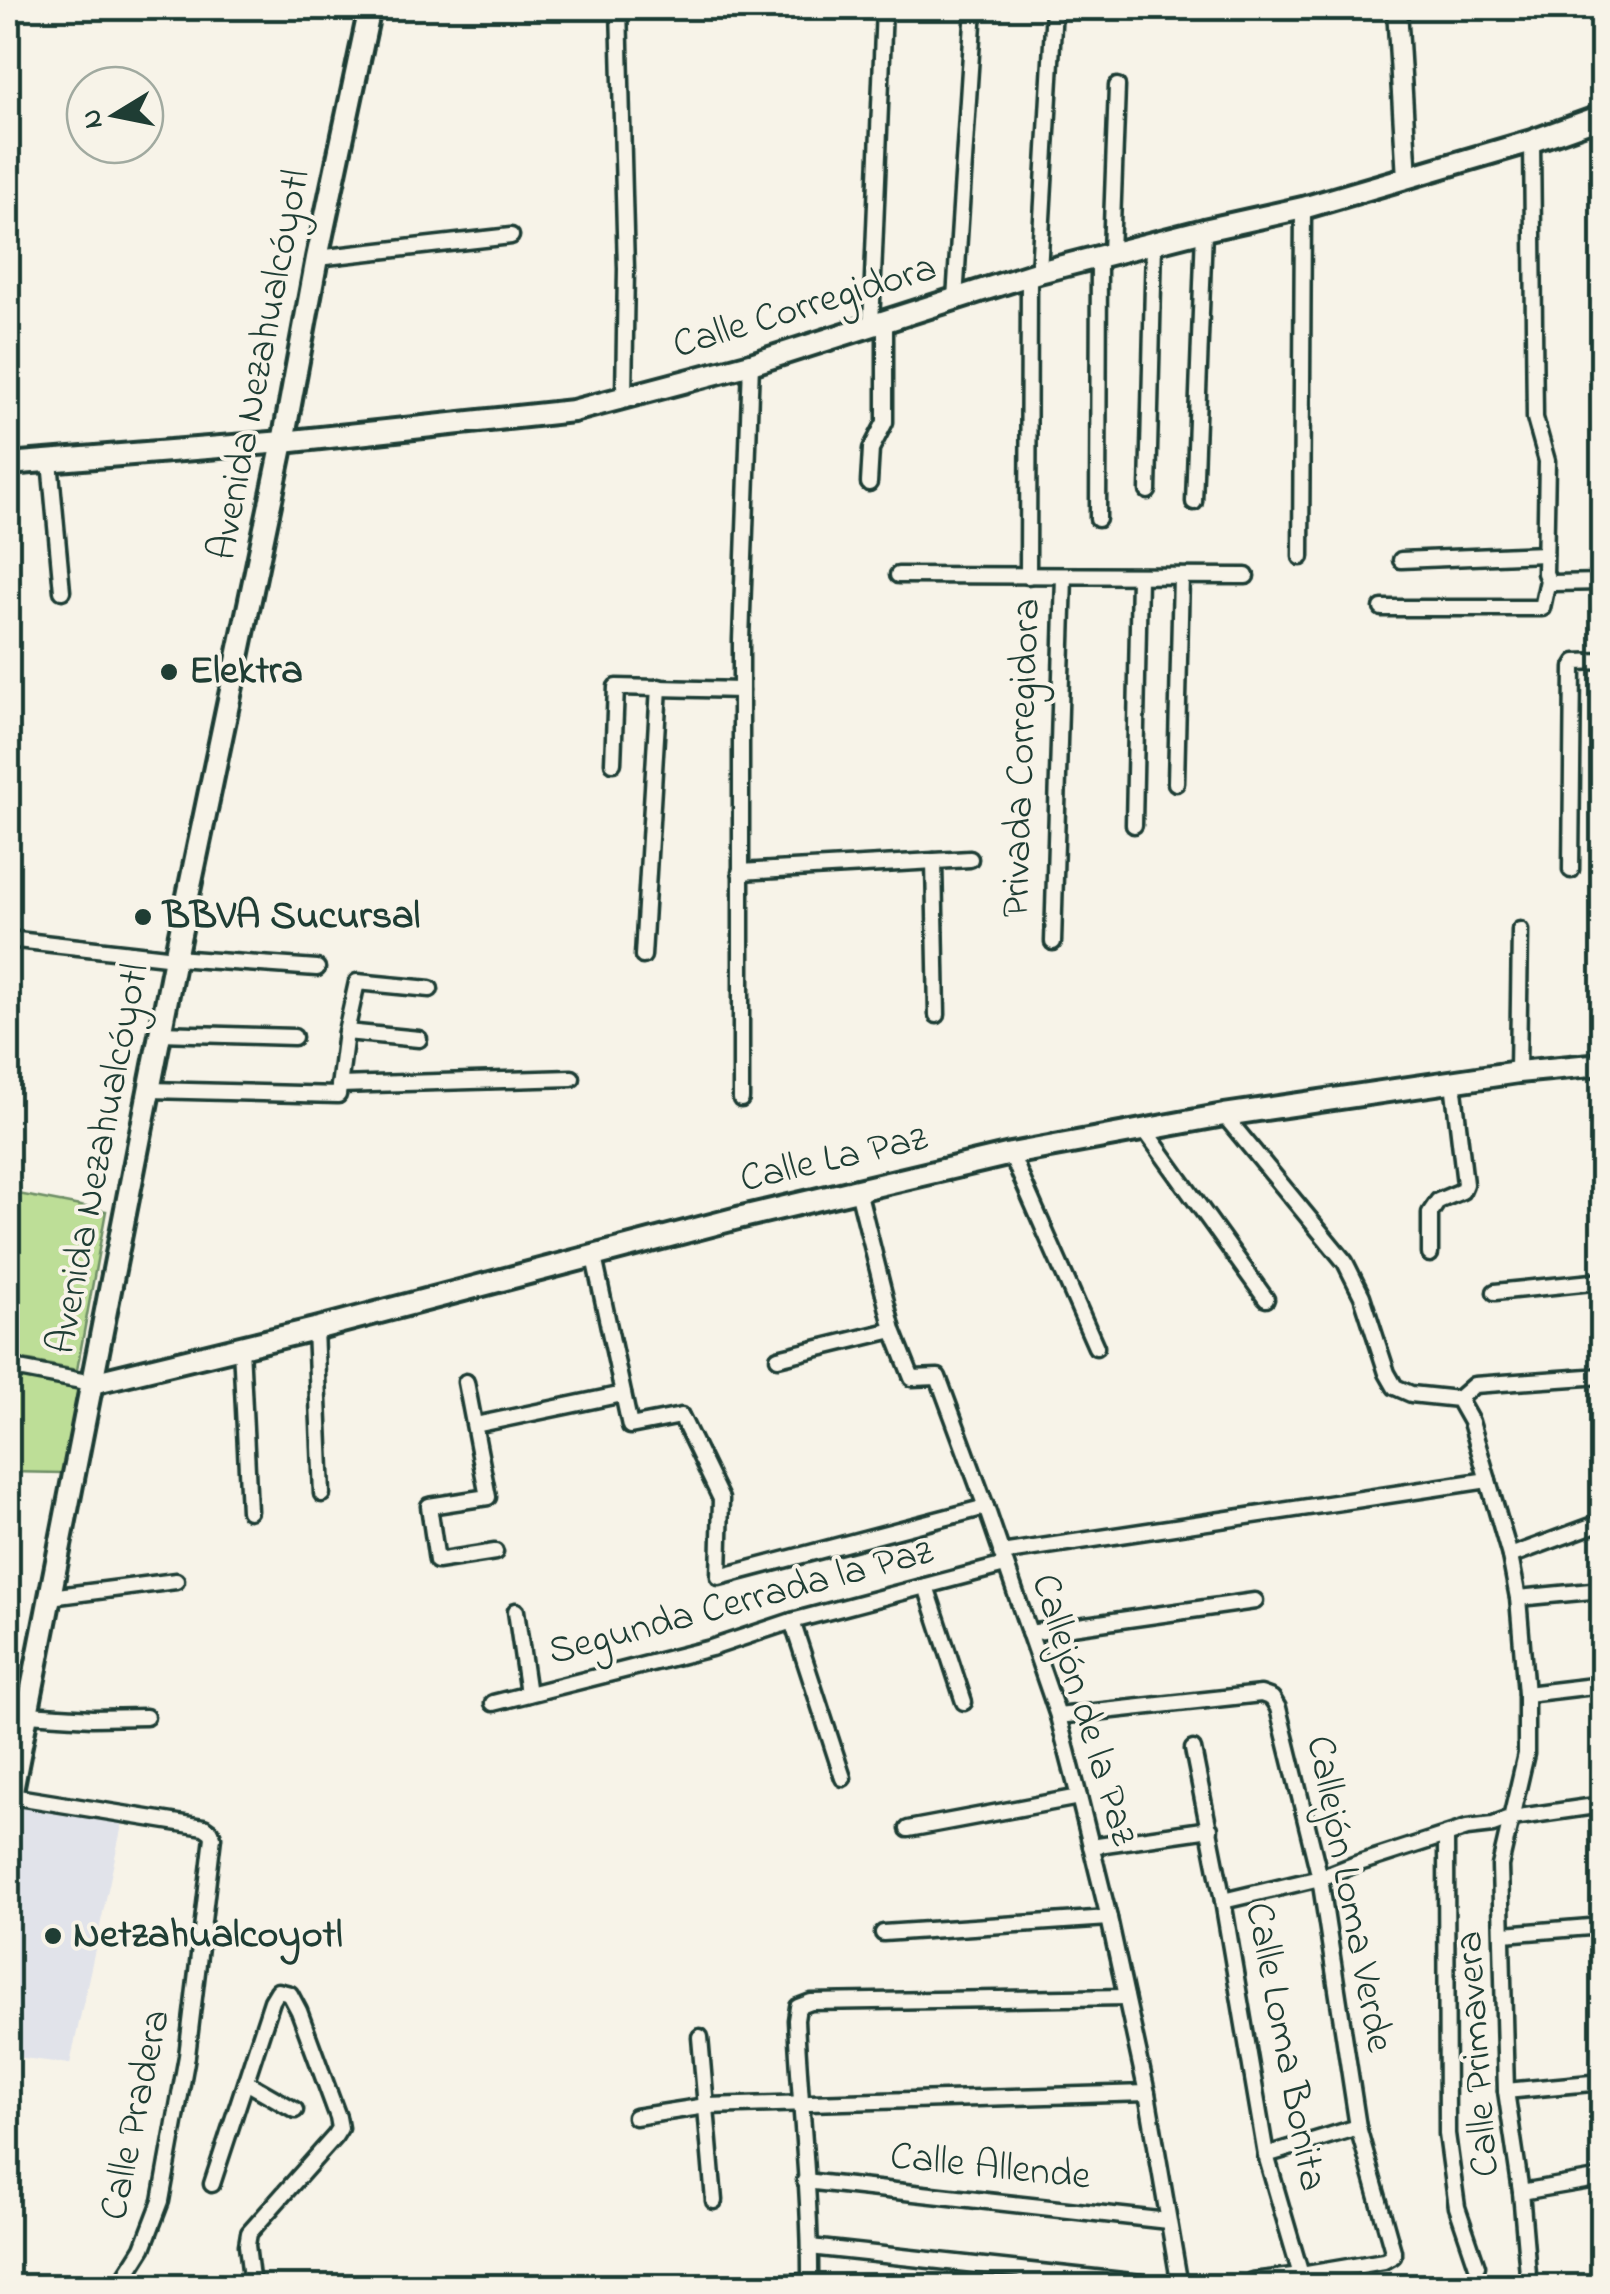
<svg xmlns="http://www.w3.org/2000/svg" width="1610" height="2294" viewBox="0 0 1610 2294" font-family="'Indie Flower',sans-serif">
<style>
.built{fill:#e1e3ea}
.green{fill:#bdde97;stroke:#6e8e66;stroke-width:2.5}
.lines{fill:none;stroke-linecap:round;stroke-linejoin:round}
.minor-casing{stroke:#1f3d34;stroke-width:21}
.tertiary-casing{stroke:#1f3d34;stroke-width:25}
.secondary-casing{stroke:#1f3d34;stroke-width:28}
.minor{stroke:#f7f3e8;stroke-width:14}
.tertiary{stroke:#f7f3e8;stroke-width:18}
.secondary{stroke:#f7f3e8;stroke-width:20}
.poi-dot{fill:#1f3d34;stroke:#f7f3e8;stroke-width:4}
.labels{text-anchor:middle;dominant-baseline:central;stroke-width:8;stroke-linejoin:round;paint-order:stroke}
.street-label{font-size:40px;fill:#1f3d34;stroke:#f7f3e8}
.poi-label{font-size:40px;font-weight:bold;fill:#1f3d34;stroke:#f7f3e8;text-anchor:start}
</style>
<rect width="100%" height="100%" fill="#f7f3e8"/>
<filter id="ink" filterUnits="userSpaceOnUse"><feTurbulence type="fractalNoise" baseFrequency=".01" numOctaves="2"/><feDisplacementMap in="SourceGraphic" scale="20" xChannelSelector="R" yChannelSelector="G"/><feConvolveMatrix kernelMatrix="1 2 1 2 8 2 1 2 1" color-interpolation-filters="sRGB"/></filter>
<g filter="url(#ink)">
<polygon class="built" points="8,1800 124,1816 70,2064 8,2056"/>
<g class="green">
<polygon points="8,1192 106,1211 77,1370 8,1357"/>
<polygon points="8,1371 79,1384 63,1473 8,1472"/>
</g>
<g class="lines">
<g class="minor-casing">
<g id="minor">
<polyline points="619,8 626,269 624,397"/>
<polyline points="1111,253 1117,86"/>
<polyline points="317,258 511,236"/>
<polyline points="1039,272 1054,8"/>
<polyline points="955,299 974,8"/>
<polyline points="871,326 884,8"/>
<polyline points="50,461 62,591"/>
<polyline points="869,483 871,449 885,422 885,322"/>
<polyline points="1148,491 1154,243"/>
<polyline points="1194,502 1204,230"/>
<polyline points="1098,519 1099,256"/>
<polyline points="1301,557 1303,208"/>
<polyline points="1401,560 1545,554"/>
<polyline points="898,575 1246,576"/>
<polyline points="1028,576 1029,276"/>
<polyline points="1548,580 1553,583 1602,582"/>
<polyline points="1382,608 1542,608 1548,580 1545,573 1547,461 1535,418 1532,141"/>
<polyline points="613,763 616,687 741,690"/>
<polyline points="1176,783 1181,576"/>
<polyline points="1134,825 1139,577"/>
<polyline points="934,861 937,1015"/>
<polyline points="1571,870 1573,667 1576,662 1602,661"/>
<polyline points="740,872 970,859"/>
<polyline points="8,939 175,958 317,968"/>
<polyline points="1053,942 1064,576"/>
<polyline points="643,956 659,687"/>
<polyline points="346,1032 419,1039"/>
<polyline points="160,1033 294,1037"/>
<polyline points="1518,1072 1520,930"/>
<polyline points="339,1085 572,1078"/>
<polyline points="150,1090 338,1095 346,1032 357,982 430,989"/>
<polyline points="741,1099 741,640 751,364"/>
<polyline points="1224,1115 1345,1262 1362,1296 1387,1373 1395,1387 1411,1394 1458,1399 1471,1422 1510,1556 1518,1598 1526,1694 1526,1754 1500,1866 1506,2091 1521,2192 1529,2286"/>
<polyline points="1144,1129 1266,1299"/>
<polyline points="1011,1154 1096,1347"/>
<polyline points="858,1190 893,1330 912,1378 938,1377 986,1507 1058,1716 1079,1797 1109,1918 1147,2093 1180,2286"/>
<polyline points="1430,1254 1430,1213 1438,1201 1462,1191 1465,1184 1453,1082"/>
<polyline points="594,1257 630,1426 681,1416 721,1499 719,1577 986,1507"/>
<polyline points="1495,1292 1602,1281"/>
<polyline points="315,1329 322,1494"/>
<polyline points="241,1347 249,1511"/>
<polyline points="778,1358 893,1330"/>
<polyline points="8,1367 92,1383"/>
<polyline points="466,1382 488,1497 429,1506 437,1561 495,1552"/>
<polyline points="1458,1399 1474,1385 1602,1376"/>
<polyline points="475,1425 623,1394"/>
<polyline points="1001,1553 1488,1480"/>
<polyline points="1510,1556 1602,1522"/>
<polyline points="926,1586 964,1702"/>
<polyline points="50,1597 176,1581"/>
<polyline points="1518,1598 1602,1590"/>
<polyline points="516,1611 528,1694"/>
<polyline points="792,1621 843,1778"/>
<polyline points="1029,1633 1255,1601"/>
<polyline points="1526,1694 1602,1685"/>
<polyline points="493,1703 711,1648 792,1621 1005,1565"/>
<polyline points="27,1714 92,1718 146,1717"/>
<polyline points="1058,1716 1261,1694 1272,1698 1278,1708 1320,1878 1358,2127 1393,2251 1393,2256 1384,2261 1301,2275 1252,2281"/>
<polyline points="1193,1749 1223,1901 1266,2155 1301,2275"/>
<polyline points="11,1796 204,1827 211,1832 213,1837 187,2056 161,2201 143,2248 119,2286"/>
<polyline points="908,1829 1079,1797"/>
<polyline points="1446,1836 1447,2134 1457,2207 1477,2266"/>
<polyline points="1091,1846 1210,1829"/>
<polyline points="1223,1901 1320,1878 1356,1864 1467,1828 1493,1825 1512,1818 1602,1805"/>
<polyline points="883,1933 1109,1918"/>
<polyline points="1504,1934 1602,1926"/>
<polyline points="700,2037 714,2201"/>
<polyline points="246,2082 295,2110"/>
<polyline points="1506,2091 1602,2082"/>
<polyline points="635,2117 706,2106 1147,2093"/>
<polyline points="1266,2155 1358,2127"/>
<polyline points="805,2181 1168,2221"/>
<polyline points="212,2184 272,2001 278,1991 290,1994 299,2011 338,2117 340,2128 335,2136 249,2233 247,2245 252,2286"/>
<polyline points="1521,2192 1602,2178"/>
<polyline points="810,2247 1169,2286"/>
<polyline points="698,2286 810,2282"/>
<path d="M810 2286C811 2198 800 2109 796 2020L798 2007 811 2002 1126 1997"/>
</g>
</g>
<g class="tertiary-casing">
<polyline id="tertiary" points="1397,8 1407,178"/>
</g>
<g class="secondary-casing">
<g id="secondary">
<polyline points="8,464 283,442 573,411 751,364 1039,272 1204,230 1303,208 1532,141 1602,116"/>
<polyline points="92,1383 315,1329 738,1218 1011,1154 1224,1115 1518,1072 1602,1064"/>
<polyline points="8,1796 11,1796 175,958 283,442 317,258 370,8"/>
</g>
</g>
<use href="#minor" class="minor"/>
<use href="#tertiary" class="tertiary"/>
<use href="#secondary" class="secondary"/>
</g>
</g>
<g class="poi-dot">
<circle cx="169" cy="672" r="10"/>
<circle cx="143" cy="917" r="10"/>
<circle cx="53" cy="1936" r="10"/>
</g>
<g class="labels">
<g class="street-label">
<text transform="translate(805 308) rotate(-17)">Calle Corregidora</text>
<text transform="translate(261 365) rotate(-79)">Avenida Nezahualcóyotl</text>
<text transform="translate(1023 758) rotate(-88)">Privada Corregidora</text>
<text transform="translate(100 1159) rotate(-79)">Avenida Nezahualcóyotl</text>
<text transform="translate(834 1160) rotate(-13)">Calle La Paz</text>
<text transform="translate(741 1603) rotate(-15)">Segunda Cerrada la Paz</text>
<text transform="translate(1083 1710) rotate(73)">Callejón de la Paz</text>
<text transform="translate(1348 1894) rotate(79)">Callejón Loma Verde</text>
<text transform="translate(1284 2047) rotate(79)">Calle Loma Bonita</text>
<text transform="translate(1479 2054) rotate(-94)">Calle Primavera</text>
<text transform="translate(137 2115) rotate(-78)">Calle Pradera</text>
<text transform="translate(990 2168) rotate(6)">Calle Allende</text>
</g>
<g class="poi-label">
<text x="189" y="672">Elektra</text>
<text x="163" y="917">BBVA Sucursal</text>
<text x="73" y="1936">Netzahualcoyotl</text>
</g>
</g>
<rect width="1610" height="2294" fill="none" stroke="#f7f3e8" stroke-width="40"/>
<rect x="20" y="20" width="1570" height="2254" fill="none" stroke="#1f3d34" stroke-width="4" filter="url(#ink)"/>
<g transform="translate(115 115) rotate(260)"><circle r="48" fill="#f7f3e8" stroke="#a1aaa0" stroke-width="2.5"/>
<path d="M0-8L18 38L0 25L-18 38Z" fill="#1f3d34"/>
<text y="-15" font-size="28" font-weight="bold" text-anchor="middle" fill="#1f3d34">N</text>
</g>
</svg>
